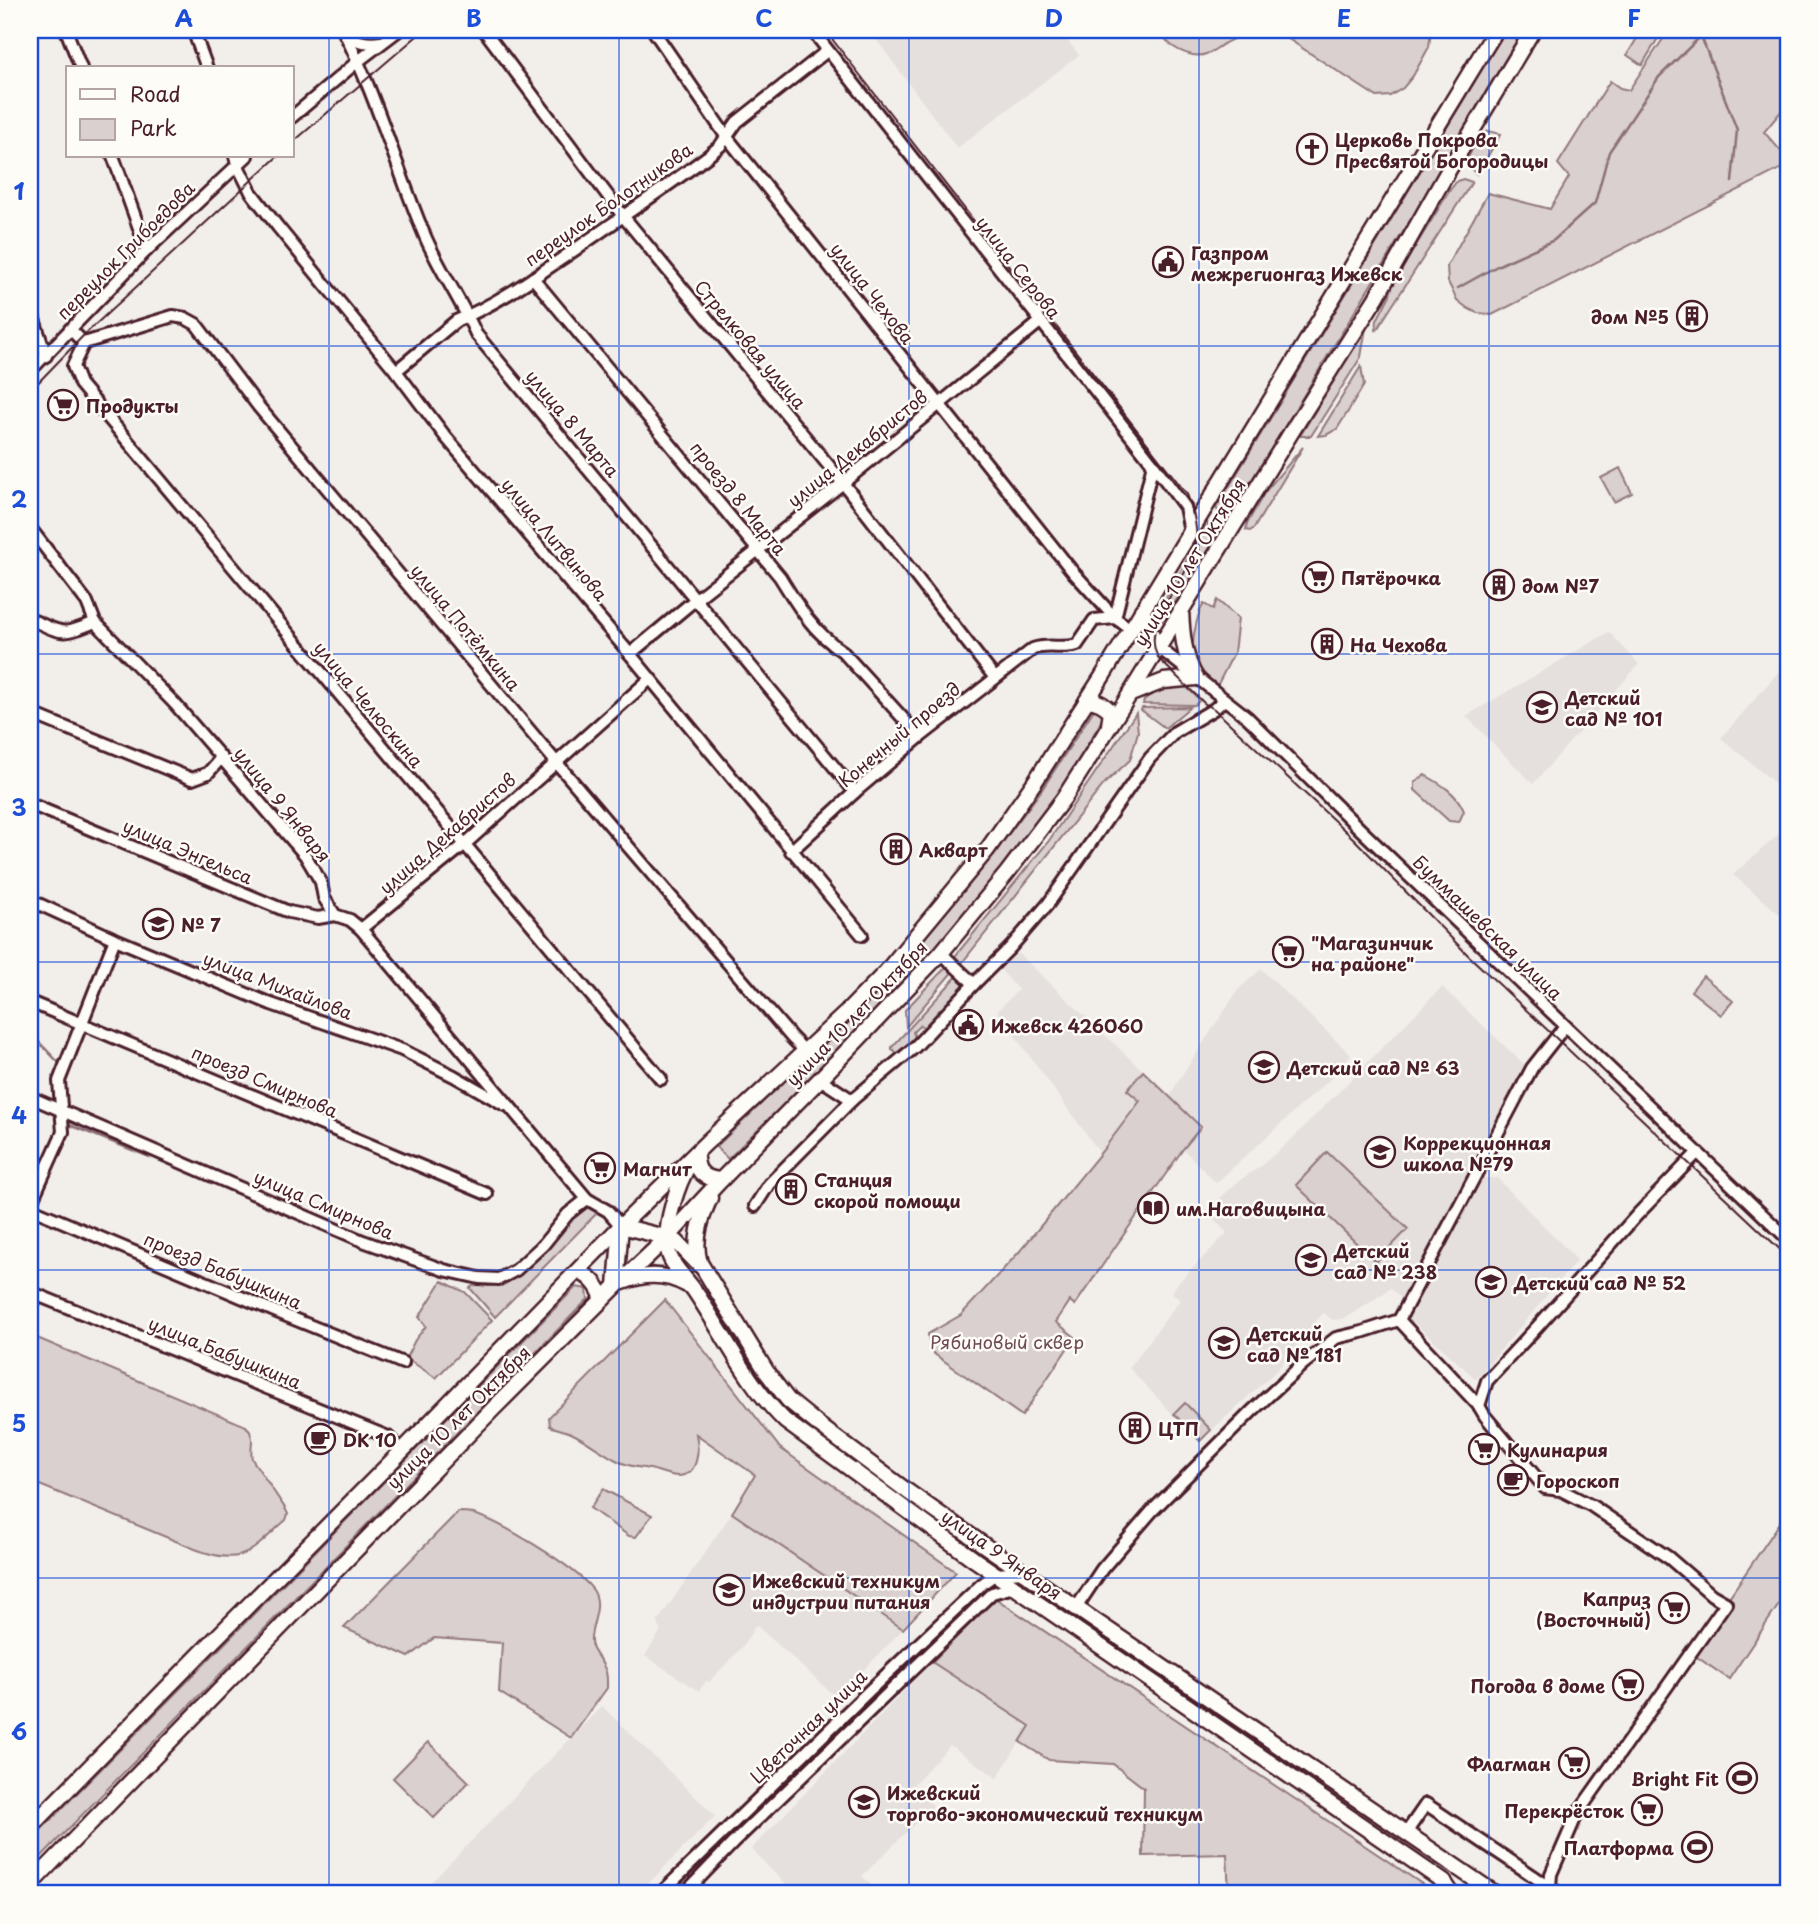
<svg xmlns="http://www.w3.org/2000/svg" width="1818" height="1924" viewBox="0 0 1818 1924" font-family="'Playpen Sans',sans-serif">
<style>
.built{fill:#e5dfdd}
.green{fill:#d9d0cf;stroke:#92787d;stroke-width:2}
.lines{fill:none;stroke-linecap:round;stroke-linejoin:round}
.stream{stroke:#8b6f75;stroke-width:2.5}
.minor-casing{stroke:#4a1f2b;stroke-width:16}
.major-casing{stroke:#4a1f2b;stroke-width:19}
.minor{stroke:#fdfcf7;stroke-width:10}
.major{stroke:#fdfcf7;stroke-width:14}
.tram{stroke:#4a1f2b;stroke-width:2}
.grid{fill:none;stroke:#1d4ed8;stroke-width:2;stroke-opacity:0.55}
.labels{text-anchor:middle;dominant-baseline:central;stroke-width:5;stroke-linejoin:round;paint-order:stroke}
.poi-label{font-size:18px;font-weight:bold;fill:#4a1f2b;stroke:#fdfcf7;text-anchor:start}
.street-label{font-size:18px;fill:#4a1f2b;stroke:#fdfcf7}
.park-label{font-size:18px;fill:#6e4b54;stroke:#fdfcf7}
.neatline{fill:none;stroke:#1d4ed8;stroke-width:2.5}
.grid-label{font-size:23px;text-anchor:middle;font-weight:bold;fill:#1d4ed8}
</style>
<rect width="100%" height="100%" fill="#f2efeb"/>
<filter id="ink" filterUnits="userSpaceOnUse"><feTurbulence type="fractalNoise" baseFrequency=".0143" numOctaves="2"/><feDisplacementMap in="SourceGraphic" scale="14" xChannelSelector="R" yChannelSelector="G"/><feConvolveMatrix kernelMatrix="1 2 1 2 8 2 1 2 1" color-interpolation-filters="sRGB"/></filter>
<g filter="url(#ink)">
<g class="built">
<polygon points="869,30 1059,30 1079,55 957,148"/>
<polygon points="1609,632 1639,664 1533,784 1466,716"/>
<polygon points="1788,661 1788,794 1721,738"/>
<polygon points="1788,826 1788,921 1733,875"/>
<polygon points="1018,953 1143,1071 1129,1087 1140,1100 1100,1153 997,1011 1018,990 1001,970"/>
<polygon points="1261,969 1351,1055 1329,1080 1216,1183 1183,1149 1200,1127 1170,1096 1178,1081 1238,990"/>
<polygon points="1442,987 1528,1068 1403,1300 1391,1288 1353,1314 1343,1319 1333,1320 1323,1313 1278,1369 1199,1442 1129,1368 1180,1300 1172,1293 1177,1284 1227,1233 1206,1211 1240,1180 1261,1166 1293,1138"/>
<polygon points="1484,1178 1497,1178 1577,1260 1476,1379 1409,1318 1416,1308 1412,1304 1475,1186"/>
<polygon points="732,1513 903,1629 837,1698 756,1625 743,1646 709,1682 706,1681 699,1691 645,1656 660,1632 658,1621"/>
<polygon points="932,1662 1030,1726 997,1778 950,1745 913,1785 933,1806 862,1876 880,1894 795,1894 751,1849"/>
<polygon points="602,1706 715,1816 638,1894 420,1894"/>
</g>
<g class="green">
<path d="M1161 30H1431L1429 47 1413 76 1403 88 1390 96 1377 97 1279 33C1259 29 1243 33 1225 43 1219 46 1213 52 1206 54 1194 59 1174 50 1166 40 1164 37 1163 33 1161 30Z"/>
<polygon points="1506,30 1524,30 1414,214 1226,523 1216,508"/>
<polygon points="1642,30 1663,30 1642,65 1627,55"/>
<polygon points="1669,30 1788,30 1788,103 1764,132 1788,159 1788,165 1492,315 1477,313 1467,308 1457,300 1448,282 1447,266 1488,193 1550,209 1569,177 1558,164 1610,81 1620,88 1629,90"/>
<path d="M1488 131 1501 134 1477 174 1472 170 1467 162C1470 150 1479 138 1488 131Z"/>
<polygon points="1463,179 1472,182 1376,331 1377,320 1390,295 1393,283 1450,190 1457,181"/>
<polygon points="1366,328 1361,357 1311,436 1300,436"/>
<polygon points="1361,366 1364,385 1349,410 1337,429 1326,435 1318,436"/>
<polygon points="1303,447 1254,528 1250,531 1246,530 1247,524 1264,493"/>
<polygon points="1620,468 1632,493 1614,502 1601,478"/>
<polygon points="1207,522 1215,540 1163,621 1160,622 1157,618 1158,613"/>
<path d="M1217 600 1238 618 1234 653 1217 686C1195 667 1188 654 1196 625 1198 617 1199 610 1204 604L1213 609Z"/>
<polygon points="1181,682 1200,700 1195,705 1143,704 1144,700 1157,689"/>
<polygon points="1190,707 1165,728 1141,710 1142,708"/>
<polygon points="1095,708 1105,715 1057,796 990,886 904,985 728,1159 716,1147 859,1010 896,972 982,869 1041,791"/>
<polygon points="1136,713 1138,732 1130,760 1105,783 961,964 955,958 956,955 1048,842"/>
<path d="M1425 775C1441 784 1457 793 1464 811L1459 822 1449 821 1415 790V782Z"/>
<polygon points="947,966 954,970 906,1027 905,1010"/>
<polygon points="958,975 968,984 924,1028 920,1025 913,1032 915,1037 897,1053 892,1049 892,1047"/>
<polygon points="1703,976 1733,1001 1721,1015 1691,991"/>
<polygon points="1143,1071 1201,1127 1183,1149 1075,1305 1070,1301 1056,1322 1075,1337 1022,1416 930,1351 928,1334 961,1315 1020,1251 1103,1150 1140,1101 1127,1090"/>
<polygon points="1327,1152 1408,1229 1376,1262 1296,1185"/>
<path d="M582 1206H589L599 1211 495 1317 470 1288C477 1282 480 1286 489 1286 493 1286 499 1284 503 1283Z"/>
<polygon points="442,1281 465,1292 492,1320 436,1378 406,1358 415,1340 426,1326 419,1317"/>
<polygon points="576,1287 587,1289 588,1299 30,1868 30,1841"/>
<path d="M665 1300 780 1448 956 1572 903 1629 732 1513 755 1475 696 1434C699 1448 700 1476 677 1476 667 1475 659 1471 650 1469 639 1467 629 1467 618 1461 602 1453 588 1441 571 1433 564 1430 557 1429 550 1426L549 1417Z"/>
<path d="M30 1335 246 1426C257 1439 249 1445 252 1459L285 1508 288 1514 286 1520C250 1551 245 1568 195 1549L30 1481Z"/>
<polygon points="1185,1403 1211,1430 1200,1441 1174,1414"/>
<polygon points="603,1489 652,1515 636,1537 629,1536 590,1508"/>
<polygon points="1788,1511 1788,1591 1729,1679 1691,1653"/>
<path d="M458 1512C459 1512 468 1512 469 1513 496 1518 577 1568 593 1590 603 1605 592 1622 591 1638 590 1651 599 1656 604 1667 608 1673 607 1681 607 1688L571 1738 499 1692 502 1643 434 1638 409 1657 344 1628Z"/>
<polygon points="975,1593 982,1600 882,1695 876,1689"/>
<polygon points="995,1598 1422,1884 1431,1894 1229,1894 1227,1854 1143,1856 1144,1788 1113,1764 1049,1760 1020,1742 1030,1726 932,1662"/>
<polygon points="869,1695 875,1702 754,1819 748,1812"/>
<polygon points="428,1742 469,1782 434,1818 393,1778"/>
</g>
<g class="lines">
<g class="stream">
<polyline points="1701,36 1737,130 1732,182"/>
<polyline points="1458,288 1499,265 1554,240 1595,203 1609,152 1659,77 1701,36 1705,30"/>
<polyline points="30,1012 37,1040 59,1063 56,1076"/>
<polyline points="55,1119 58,1133"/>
<polyline points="67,1124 150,1157"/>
</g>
<g class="minor-casing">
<g id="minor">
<polyline points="66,30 81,68"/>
<polyline points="193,30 207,68"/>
<path d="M343 30C375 93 395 163 422 229 436 265 460 298 476 334L855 792"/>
<polyline points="484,30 623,216 843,483 995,678"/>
<polyline points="653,30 726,136 1073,572 1115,618 1131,629"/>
<polyline points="812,30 1153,464 1185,507 1190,531"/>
<path d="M345 34C357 42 367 44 381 42"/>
<polyline points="292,117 357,62 399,30"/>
<polyline points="113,156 147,250"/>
<polyline points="235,156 237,164 251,192 278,227 396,371 445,436 630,654 862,935"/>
<path d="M533 278 780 577C798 606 813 632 842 651L920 737"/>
<polyline points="30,307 46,356"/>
<polyline points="70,329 84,343 173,316 185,318 196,324 258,406 556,762 792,1038 805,1051"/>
<polyline points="84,343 73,366 80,384 661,1079"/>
<polyline points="30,371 147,250 247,156"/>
<path d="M396 371 456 321C498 304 539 274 576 249 620 218 665 188 708 156L720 146 737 122 827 51"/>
<polyline points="30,528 87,602 95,622 175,704 305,855 321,882 324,898 335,915 350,920 361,929 587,1199 608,1211 621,1226"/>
<polyline points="1115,618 1153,464"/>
<path d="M30 619C62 633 61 637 95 622"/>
<polyline points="1158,647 1247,717 1361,830 1788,1239"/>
<polyline points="630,654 696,599 843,483 1040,322"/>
<polyline points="30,713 192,779 208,773 221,758"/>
<polyline points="30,804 289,912 318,918 335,915"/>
<path d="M791 851 855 792 920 737 1033 649C1049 643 1060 650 1077 645L1094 620 1115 618"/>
<polyline points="30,900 115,939 271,1004 402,1050 454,1076 505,1105"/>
<polyline points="361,929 464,845 650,679"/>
<polyline points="941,953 974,984"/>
<polyline points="30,1002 487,1194"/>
<polyline points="820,1079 852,1100"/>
<polyline points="30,1097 363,1241 444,1270 479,1278 499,1279 516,1270 543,1245 568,1214 587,1199"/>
<polyline points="30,1205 63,1132 59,1081 115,939"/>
<polyline points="755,1206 769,1184 852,1100 915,1047 974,984 1010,948 1048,904 1150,758 1175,732 1214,709 1224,700"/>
<polyline points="30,1208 279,1313 403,1363"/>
<polyline points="30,1292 388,1437 402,1451"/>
<polyline points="1399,1320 1532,1068 1565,1026"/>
<polyline points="1479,1406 1487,1381 1538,1326 1637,1215 1697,1153"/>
<polyline points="1076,1608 1102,1569 1152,1511 1252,1411 1303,1364 1336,1338 1362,1332 1399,1320 1479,1406 1485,1416 1545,1488 1561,1490 1592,1506 1669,1558 1712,1595 1726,1603 1577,1814 1551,1874 1550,1887"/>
<polyline points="1406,1833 1426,1804 1560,1894"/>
<polyline points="660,1894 871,1689 982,1584 996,1574 1023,1572"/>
<polyline points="684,1894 733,1843 992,1593 1014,1587"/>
</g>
</g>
<g class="major-casing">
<g id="major">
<polyline points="1142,610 1149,629 1158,647"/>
<path d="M1131 694 1164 681 1196 678C1184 657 1182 634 1181 610"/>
<path d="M1087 700C1098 701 1104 704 1111 712L1109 725"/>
<path d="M696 1153C695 1171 703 1179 721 1180"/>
<path d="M690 1163C677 1184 664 1225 668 1250 671 1266 685 1277 694 1290 724 1334 746 1383 785 1421L975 1560 1444 1882 1452 1894"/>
<path d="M710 1198C701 1218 693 1241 700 1263L768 1374 788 1400 820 1426 907 1491 991 1550 1496 1894"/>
<polyline points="621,1226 673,1239 677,1242 699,1265"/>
<path d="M578 1271C591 1277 598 1285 603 1299"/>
<path d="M623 1282C645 1273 666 1273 687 1285"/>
<polyline points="616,1286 621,1226"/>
<polyline points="30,1828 208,1646 402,1451 621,1226 707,1142 845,1014 885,973 987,850 1036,780 1102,677 1496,30"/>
<polyline points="30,1885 493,1409 616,1286 668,1237 721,1180 820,1079 941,953 1007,873 1064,798 1125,702 1292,431 1376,298 1448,171 1533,30"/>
</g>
</g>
<use href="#minor" class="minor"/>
<use href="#major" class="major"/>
<g class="tram">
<path d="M825 30 1187 494C1194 513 1200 534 1194 553 1185 583 1138 625 1159 659L1204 703 1214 709 1354 839 1468 955 1788 1257"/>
<polyline points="292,143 424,30"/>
<polyline points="30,391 83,336 278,156"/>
</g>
</g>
</g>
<path class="grid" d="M329 30V1894M619 30V1894M909 30V1894M1199 30V1894M1489 30V1894M30 346H1788M30 654H1788M30 962H1788M30 1270H1788M30 1578H1788"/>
<defs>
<g id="church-ring" transform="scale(1.575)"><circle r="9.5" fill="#fdfcf7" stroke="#4a1f2b" stroke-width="1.5"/><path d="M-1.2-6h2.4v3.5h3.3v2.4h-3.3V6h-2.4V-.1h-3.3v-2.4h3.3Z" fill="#4a1f2b"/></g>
<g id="civic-ring" transform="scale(1.575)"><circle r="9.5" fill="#fdfcf7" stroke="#4a1f2b" stroke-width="1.5"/><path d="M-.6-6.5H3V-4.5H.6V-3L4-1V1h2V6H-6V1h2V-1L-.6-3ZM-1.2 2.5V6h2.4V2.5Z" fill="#4a1f2b"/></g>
<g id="building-ring" transform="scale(1.575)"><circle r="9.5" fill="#fdfcf7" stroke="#4a1f2b" stroke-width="1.5"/><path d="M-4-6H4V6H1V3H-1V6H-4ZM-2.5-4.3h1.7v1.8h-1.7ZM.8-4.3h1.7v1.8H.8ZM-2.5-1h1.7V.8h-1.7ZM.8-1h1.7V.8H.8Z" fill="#4a1f2b"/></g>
<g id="supermarket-ring" transform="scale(1.575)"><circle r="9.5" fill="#fdfcf7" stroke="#4a1f2b" stroke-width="1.5"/><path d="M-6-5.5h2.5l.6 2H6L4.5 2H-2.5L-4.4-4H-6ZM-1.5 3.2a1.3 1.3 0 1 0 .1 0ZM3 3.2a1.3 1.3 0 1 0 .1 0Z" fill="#4a1f2b"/></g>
<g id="school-ring" transform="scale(1.575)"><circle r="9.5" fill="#fdfcf7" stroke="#4a1f2b" stroke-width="1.5"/><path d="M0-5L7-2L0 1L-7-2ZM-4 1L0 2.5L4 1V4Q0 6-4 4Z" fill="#4a1f2b"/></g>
<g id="library-ring" transform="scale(1.575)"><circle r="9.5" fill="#fdfcf7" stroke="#4a1f2b" stroke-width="1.5"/><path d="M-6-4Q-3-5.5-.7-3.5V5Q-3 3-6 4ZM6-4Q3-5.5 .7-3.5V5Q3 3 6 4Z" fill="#4a1f2b"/></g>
<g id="cafe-ring" transform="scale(1.575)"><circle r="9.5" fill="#fdfcf7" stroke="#4a1f2b" stroke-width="1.5"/><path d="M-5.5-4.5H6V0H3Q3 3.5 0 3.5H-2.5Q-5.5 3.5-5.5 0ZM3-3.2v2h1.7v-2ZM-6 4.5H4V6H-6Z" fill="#4a1f2b"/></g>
<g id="university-ring" transform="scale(1.575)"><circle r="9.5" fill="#fdfcf7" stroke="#4a1f2b" stroke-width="1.5"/><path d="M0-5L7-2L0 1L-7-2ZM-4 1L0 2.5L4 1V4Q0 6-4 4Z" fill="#4a1f2b"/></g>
<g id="stadium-ring" transform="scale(1.575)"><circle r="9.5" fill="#fdfcf7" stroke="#4a1f2b" stroke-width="1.5"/><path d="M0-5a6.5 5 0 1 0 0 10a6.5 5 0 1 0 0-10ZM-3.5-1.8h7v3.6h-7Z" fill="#4a1f2b"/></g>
</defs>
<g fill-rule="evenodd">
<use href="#church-ring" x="1312" y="149"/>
<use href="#civic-ring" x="1168" y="262"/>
<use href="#building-ring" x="1692" y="316"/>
<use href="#supermarket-ring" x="63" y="405"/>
<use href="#supermarket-ring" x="1318" y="577"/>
<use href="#building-ring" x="1499" y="585"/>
<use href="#building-ring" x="1327" y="644"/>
<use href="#school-ring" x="1542" y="707"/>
<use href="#building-ring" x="896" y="849"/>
<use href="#school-ring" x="158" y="924"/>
<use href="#supermarket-ring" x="1288" y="952"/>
<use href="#civic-ring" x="968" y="1025"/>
<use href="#school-ring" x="1264" y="1067"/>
<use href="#school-ring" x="1380" y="1152"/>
<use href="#supermarket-ring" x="600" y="1168"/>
<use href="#building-ring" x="791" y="1189"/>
<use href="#library-ring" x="1153" y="1208"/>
<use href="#school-ring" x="1311" y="1260"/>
<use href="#school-ring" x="1491" y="1282"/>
<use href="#school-ring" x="1224" y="1343"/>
<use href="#building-ring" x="1135" y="1428"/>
<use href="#cafe-ring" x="320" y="1439"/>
<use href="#supermarket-ring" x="1484" y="1449"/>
<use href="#cafe-ring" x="1513" y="1480"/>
<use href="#university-ring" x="729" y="1590"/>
<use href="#supermarket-ring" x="1674" y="1608"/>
<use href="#supermarket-ring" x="1628" y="1685"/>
<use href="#supermarket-ring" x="1574" y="1763"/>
<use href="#stadium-ring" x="1742" y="1778"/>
<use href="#university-ring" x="864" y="1802"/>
<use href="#supermarket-ring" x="1647" y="1810"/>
<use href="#stadium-ring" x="1697" y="1847"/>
</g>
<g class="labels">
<g class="poi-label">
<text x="1335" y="139">Церковь Покрова<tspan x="1335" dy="21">Пресвятой Богородицы</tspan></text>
<text x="1191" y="252">Газпром<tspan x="1191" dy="21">межрегионгаз Ижевск</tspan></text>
<text x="1669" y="316" text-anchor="end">дом №5</text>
<text x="86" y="405">Продукты</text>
<text x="1341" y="577">Пятёрочка</text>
<text x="1522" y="585">дом №7</text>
<text x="1350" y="644">На Чехова</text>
<text x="1565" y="697">Детский<tspan x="1565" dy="21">сад № 101</tspan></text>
<text x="919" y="849">Акварт</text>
<text x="181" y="924">№ 7</text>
<text x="1311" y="942">"Магазинчик<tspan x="1311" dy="21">на районе"</tspan></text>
<text x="991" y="1025">Ижевск 426060</text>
<text x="1287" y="1067">Детский сад № 63</text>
<text x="1403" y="1142">Коррекционная<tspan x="1403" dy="21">школа №79</tspan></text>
<text x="623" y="1168">Магнит</text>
<text x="814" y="1179">Станция<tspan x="814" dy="21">скорой помощи</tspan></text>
<text x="1176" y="1208">им.Наговицына</text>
<text x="1334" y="1250">Детский<tspan x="1334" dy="21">сад № 238</tspan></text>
<text x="1514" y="1282">Детский сад № 52</text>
<text x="1247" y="1333">Детский<tspan x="1247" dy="21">сад № 181</tspan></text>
<text x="1158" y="1428">ЦТП</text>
<text x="343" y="1439">DK 10</text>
<text x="1507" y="1449">Кулинария</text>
<text x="1536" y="1480">Гороскоп</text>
<text x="752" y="1580">Ижевский техникум<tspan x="752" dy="21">индустрии питания</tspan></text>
<text x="1651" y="1598" text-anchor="end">Каприз<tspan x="1651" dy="21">(Восточный)</tspan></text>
<text x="1605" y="1685" text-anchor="end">Погода в доме</text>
<text x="1551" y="1763" text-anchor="end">Флагман</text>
<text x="1719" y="1778" text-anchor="end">Bright Fit</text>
<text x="887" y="1792">Ижевский<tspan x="887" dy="21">торгово-экономический техникум</tspan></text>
<text x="1624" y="1810" text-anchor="end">Перекрёсток</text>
<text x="1674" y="1847" text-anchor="end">Платформа</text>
</g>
<g class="street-label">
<text transform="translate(608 204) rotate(-35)">переулок Болотникова</text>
<text transform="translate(125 250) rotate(-45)">переулок Грибоедова</text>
<text transform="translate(1019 267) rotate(52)">улица Серова</text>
<text transform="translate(873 293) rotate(52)">улица Чехова</text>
<text transform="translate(751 344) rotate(50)">Стрелковая улица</text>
<text transform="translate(573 423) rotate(50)">улица 8 Марта</text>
<text transform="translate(857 448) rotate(-39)">улица Декабристов</text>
<text transform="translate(739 498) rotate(51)">проезд 8 Марта</text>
<text transform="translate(555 539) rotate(50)">улица Литвинова</text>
<text transform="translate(1189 562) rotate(-58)">улица 10 лет Октября</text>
<text transform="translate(466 627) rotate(50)">улица Потёмкина</text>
<text transform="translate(369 704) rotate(50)">улица Челюскина</text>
<text transform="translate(899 734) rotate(-40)">Конечный проезд</text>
<text transform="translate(283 804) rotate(51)">улица 9 Января</text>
<text transform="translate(447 833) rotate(-41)">улица Декабристов</text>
<text transform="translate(188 851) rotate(23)">улица Энгельса</text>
<text transform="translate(1488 927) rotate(44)">Буммашевская улица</text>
<text transform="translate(278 985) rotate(21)">улица Михайлова</text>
<text transform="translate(856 1013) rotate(-46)">улица 10 лет Октября</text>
<text transform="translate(265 1081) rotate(23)">проезд Смирнова</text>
<text transform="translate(324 1204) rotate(23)">улица Смирнова</text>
<text transform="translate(223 1270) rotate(23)">проезд Бабушкина</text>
<text transform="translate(225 1352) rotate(22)">улица Бабушкина</text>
<text transform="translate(458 1417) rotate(-45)">улица 10 лет Октября</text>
<text transform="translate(1002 1554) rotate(35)">улица 9 Января</text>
<text transform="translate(808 1726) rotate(-44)">Цветочная улица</text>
</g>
<g class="park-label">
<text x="1007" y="1341">Рябиновый сквер</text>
</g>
</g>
<rect width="1818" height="1924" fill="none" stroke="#fdfcf7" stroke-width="77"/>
<rect x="66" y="66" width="228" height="91" fill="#fdfcf7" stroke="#b5a4a5" stroke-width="2"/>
<rect x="80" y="89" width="35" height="10" fill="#fdfcf7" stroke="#b5a4a5" stroke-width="2"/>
<text x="130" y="102" font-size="21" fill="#4a1f2b">Road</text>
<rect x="80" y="119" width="35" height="21" fill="#d9d0cf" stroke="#b5a4a5" stroke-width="2"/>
<text x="130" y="136" font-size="21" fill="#4a1f2b">Park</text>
<rect x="38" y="38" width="1742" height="1847" class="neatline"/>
<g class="grid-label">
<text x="184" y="27">A</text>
<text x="474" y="27">B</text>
<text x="764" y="27">C</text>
<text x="1054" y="27">D</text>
<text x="1344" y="27">E</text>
<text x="1634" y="27">F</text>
<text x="19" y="200">1</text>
<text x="19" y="508">2</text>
<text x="19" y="816">3</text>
<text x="19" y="1124">4</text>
<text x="19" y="1432">5</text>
<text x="19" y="1740">6</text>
</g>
</svg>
